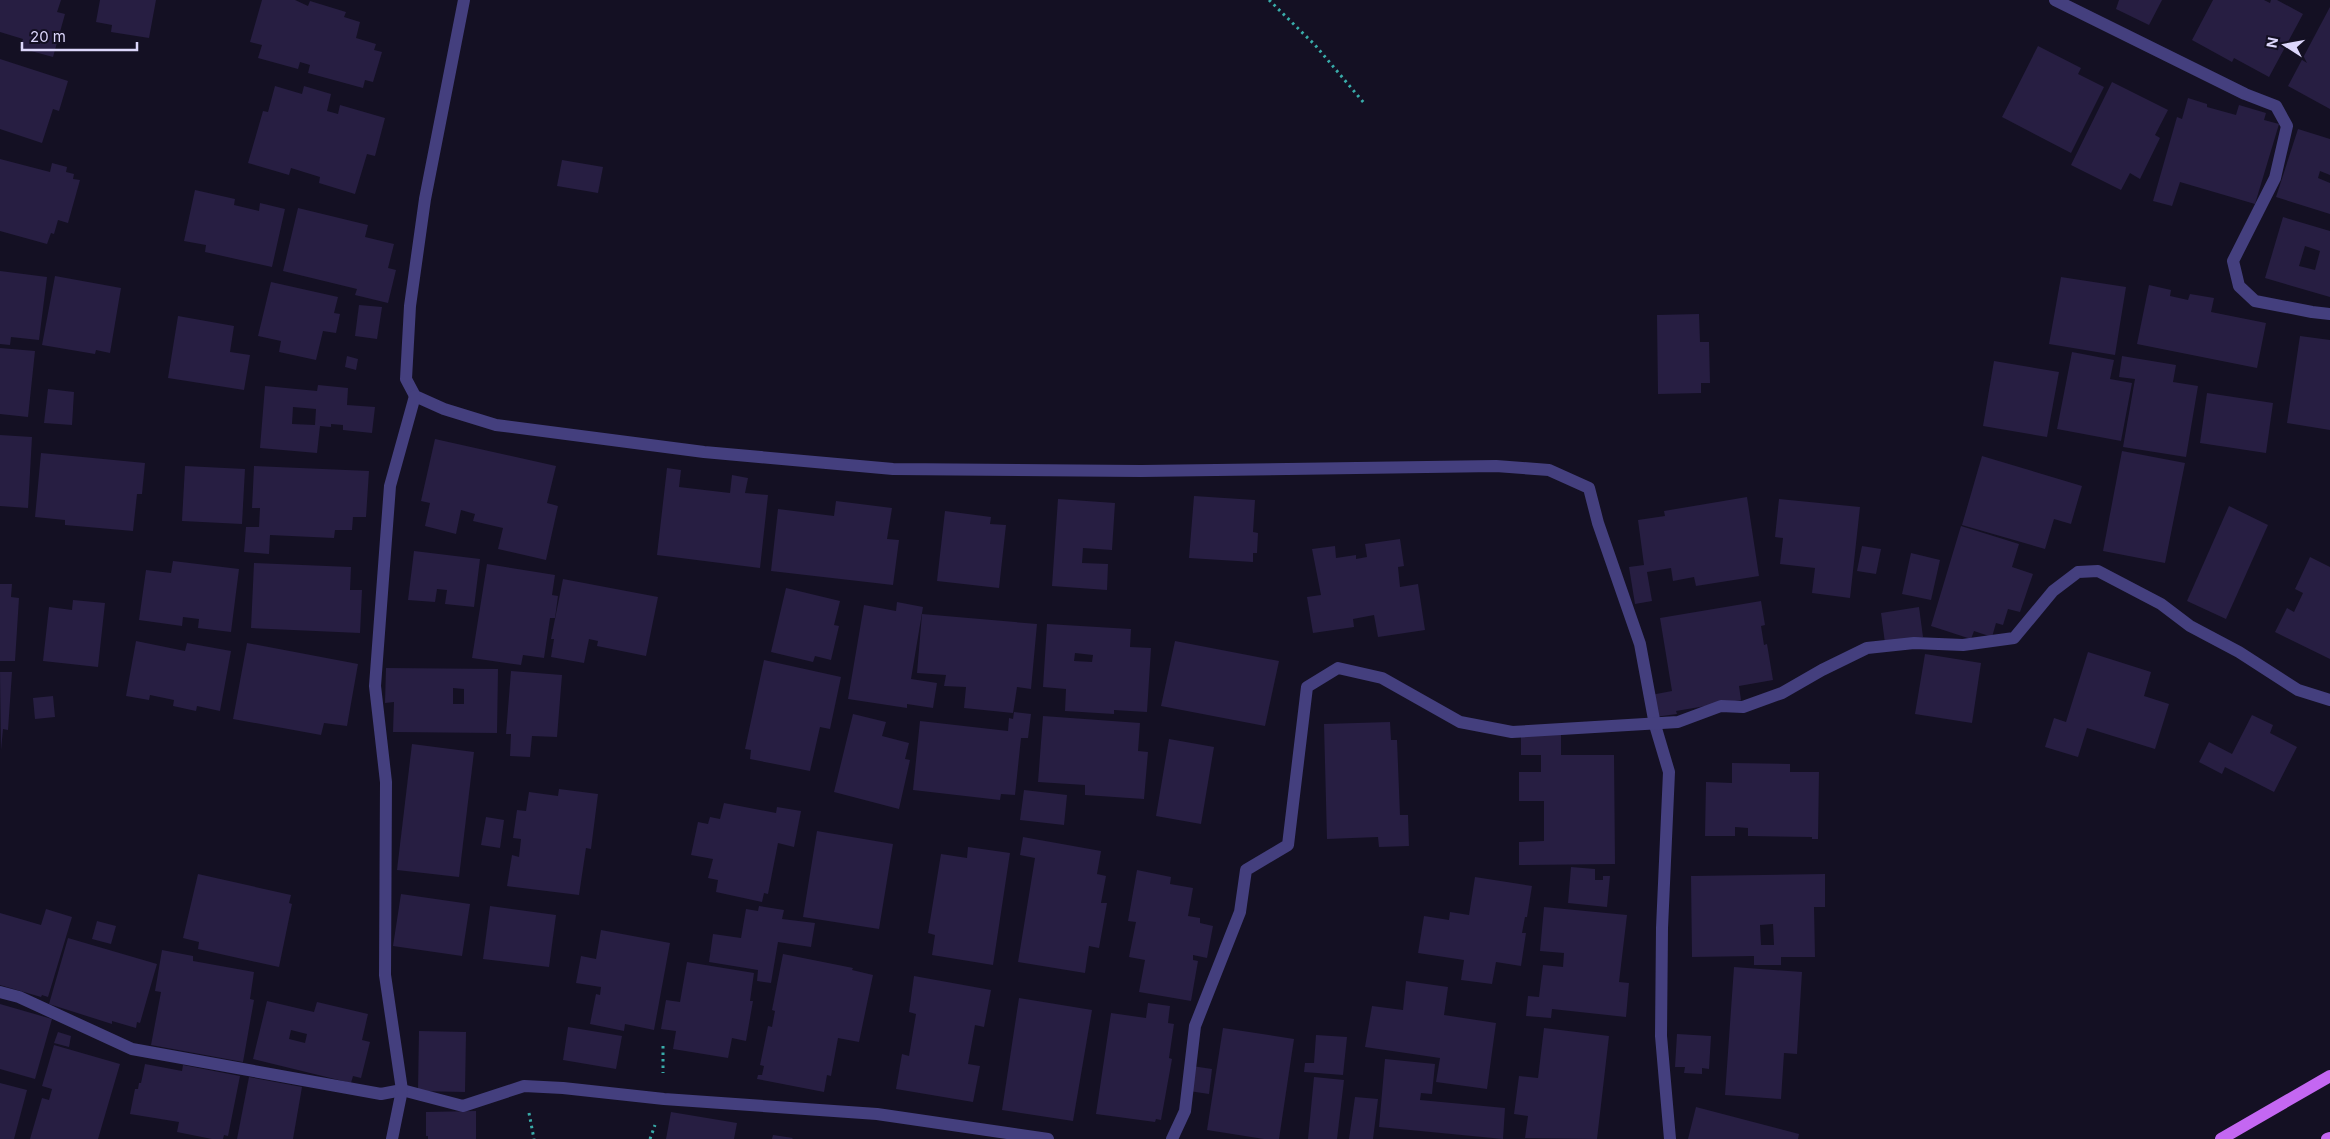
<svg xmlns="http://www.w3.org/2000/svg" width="2330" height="1139" viewBox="0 0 2330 1139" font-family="Inter,sans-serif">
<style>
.building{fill:#271e42;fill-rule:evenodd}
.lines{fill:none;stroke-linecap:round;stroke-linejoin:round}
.path{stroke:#39acaa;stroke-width:3;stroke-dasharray:2.5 4;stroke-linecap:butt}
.minor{stroke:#443f7e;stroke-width:12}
.major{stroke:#c467f2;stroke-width:12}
</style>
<rect width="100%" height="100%" fill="#141023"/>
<g class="building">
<polygon points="0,0 61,0 57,12 65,14 53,57 20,48 23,39 0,32"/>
<polygon points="100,0 156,0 149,38 111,32 112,25 96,22"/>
<polygon points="262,0 295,0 308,6 310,1 346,12 344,17 360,22 356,38 376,44 374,50 382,52 373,82 365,80 363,88 308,73 310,65 300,62 298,69 258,58 262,45 250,42"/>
<polygon points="2119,0 2162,0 2149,25 2116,9"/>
<polygon points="2213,0 2264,0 2270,3 2271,0 2277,0 2303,14 2269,77 2234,58 2232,62 2192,40"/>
<polygon points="2330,7 2330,109 2288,86"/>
<polygon points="2038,46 2081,68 2078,74 2104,87 2071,153 2002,117"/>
<polygon points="0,59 68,81 59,111 53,109 42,143 0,129"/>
<polygon points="2112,82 2168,110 2155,135 2160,138 2140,179 2130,173 2121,190 2071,165"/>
<polygon points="275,86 302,94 304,86 331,94 327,111 338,114 340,105 385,118 375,156 367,154 355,194 319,183 320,177 291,168 289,175 248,163 263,111 268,112"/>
<polygon points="2188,98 2207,104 2207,107 2236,115 2239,105 2266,113 2264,120 2279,124 2255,204 2180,182 2172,206 2153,201 2177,117 2182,119"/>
<polygon points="2298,129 2330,139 2330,175 2320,171 2318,178 2330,183 2330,214 2276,197"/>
<polygon points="0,159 50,172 52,163 67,167 66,172 74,174 73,179 80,180 68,223 58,220 54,234 51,233 47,244 0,231"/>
<polygon points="562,160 603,167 598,193 557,186"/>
<polygon points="195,190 235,199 234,205 259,211 260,203 285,209 272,267 205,252 206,245 184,241"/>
<polygon points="298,208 368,225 365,237 394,244 388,268 396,270 388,303 355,295 357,289 283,271"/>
<path d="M2283 217 2330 231V297L2265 278ZM2305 246 2320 251 2315 270 2299 266Z"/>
<polygon points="0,271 47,277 39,340 11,337 10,345 0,344"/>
<polygon points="55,276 121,288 110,353 96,350 95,354 42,345"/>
<polygon points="2061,277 2126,287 2115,355 2049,344"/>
<polygon points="271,282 338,297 334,313 340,314 336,333 323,331 316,360 279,352 281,341 258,336"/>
<polygon points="2149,285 2171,290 2170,296 2188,300 2190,294 2214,298 2211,312 2266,323 2257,368 2137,344"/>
<polygon points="359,305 382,307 377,339 355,336"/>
<polygon points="1699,314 1700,342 1709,342 1710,383 1701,383 1701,393 1658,394 1657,315"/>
<polygon points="178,316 234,326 230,352 250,355 244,390 168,378"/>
<polygon points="2300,336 2330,340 2330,430 2287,423"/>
<polygon points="0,348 35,351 28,417 0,414"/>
<polygon points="2072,352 2114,360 2110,379 2132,383 2121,441 2057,429"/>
<polygon points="347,356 358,359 356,370 345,367"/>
<polygon points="2122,356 2176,365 2173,382 2198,386 2186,457 2123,447 2135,379 2119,377"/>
<polygon points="1994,361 2059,372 2047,437 1983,426"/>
<path d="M318 385 348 388 347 405 375 407 372 433 343 430V425L331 424V427L320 426 317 453 260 448 265 386 317 391ZM293 407 316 409 315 425 292 424Z"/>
<polygon points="48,389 74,392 72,425 44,423"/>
<polygon points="2207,393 2273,403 2266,453 2200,443"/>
<polygon points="0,435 32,437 28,508 0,506"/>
<polygon points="435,439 556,466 547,503 558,506 546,560 498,549 503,528 473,521 475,514 461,510 456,534 425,526 430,503 421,501"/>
<polygon points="2122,451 2185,463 2165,563 2103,551"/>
<polygon points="41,453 145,463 142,494 137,494 133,531 65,525 65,520 35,517"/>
<polygon points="1982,456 2082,486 2071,524 2054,519 2045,549 1962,525"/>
<polygon points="185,466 245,469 242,524 182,521"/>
<polygon points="254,466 369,471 366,517 353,517 352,530 335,530 334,538 270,535 269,554 244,552 246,527 259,527 260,508 252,508"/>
<polygon points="667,468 681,470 679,487 730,493 732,475 748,478 745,493 768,495 760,568 657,555"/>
<polygon points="1194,496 1255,500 1253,532 1258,533 1257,553 1253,553 1253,562 1189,558"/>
<polygon points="1747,497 1759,576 1696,586 1694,577 1673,581 1671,568 1647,572 1652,601 1635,604 1629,567 1644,565 1638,520 1665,516 1664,511"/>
<polygon points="1058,499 1115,503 1112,550 1083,548 1082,563 1108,564 1107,590 1052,586"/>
<polygon points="1779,499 1860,507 1850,598 1812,593 1815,568 1780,564 1783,538 1775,537"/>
<polygon points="836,501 892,508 887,539 899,540 893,585 771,571 778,509 834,516"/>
<polygon points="2229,506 2268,525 2226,619 2187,601"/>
<polygon points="945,511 991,517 990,524 1006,525 999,588 937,581"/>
<polygon points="1961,526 2019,544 2012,567 2033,574 2020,612 2008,609 2003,625 1996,623 1992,637 1974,631 1971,639 1931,626"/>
<polygon points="1400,539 1404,566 1398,567 1400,587 1418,584 1425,630 1378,637 1374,615 1353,619 1354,627 1313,633 1307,597 1321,595 1312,549 1335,546 1336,558 1356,555 1356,559 1367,557 1365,544"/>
<polygon points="1862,546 1881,549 1876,574 1857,571"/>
<polygon points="414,551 480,559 474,607 445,604 447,590 437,589 435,602 408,600"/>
<polygon points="1911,553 1940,560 1931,600 1902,594"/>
<polygon points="2310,557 2330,567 2330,659 2275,632 2287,608 2294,612 2303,593 2295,589"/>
<polygon points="173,561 239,569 231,632 198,628 199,619 183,617 182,626 139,620 146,570 171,573"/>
<polygon points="254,563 351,567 350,590 362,590 360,633 251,628"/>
<polygon points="487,564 555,575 552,595 558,596 555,618 550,618 544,658 523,655 521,665 472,658"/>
<polygon points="563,579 658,597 646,656 597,646 598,641 589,639 584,663 551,657 554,639 551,639"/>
<polygon points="0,584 12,584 11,597 19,598 15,661 0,661"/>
<polygon points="786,588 840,601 834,625 839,626 831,660 815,656 813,662 771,652"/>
<polygon points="73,600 105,603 98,667 43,661 49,607 72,610"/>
<polygon points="1761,601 1765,625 1761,626 1764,645 1767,644 1773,680 1739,686 1741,700 1676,711 1677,714 1655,717 1651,695 1672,691 1660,618"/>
<polygon points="897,602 923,607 911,679 937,683 933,708 907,704 907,708 848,699 864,605 896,611"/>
<polygon points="1919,607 1923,637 1885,643 1881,613"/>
<polygon points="922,614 1037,624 1031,689 1017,687 1013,713 964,708 966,687 944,686 946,675 917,673"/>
<path d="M1047 624 1131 629 1130 647 1151 648 1147 712 1114 710V714L1065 711 1066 689 1043 687ZM1075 653 1093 655 1092 662 1074 661Z"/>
<polygon points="136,641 185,651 187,643 231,651 220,711 197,706 196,711 173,706 174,700 150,695 149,700 126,696"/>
<polygon points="1175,641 1279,661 1265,726 1161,706"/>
<polygon points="247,643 358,664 347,726 324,723 321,735 233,719"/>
<polygon points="2088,652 2151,672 2144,696 2169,704 2155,749 2087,728 2078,757 2045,747 2054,718 2066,722"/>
<polygon points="1925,654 1981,663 1972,723 1915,714"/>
<polygon points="764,660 841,677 830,729 820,727 810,771 750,759 751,750 745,749"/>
<path d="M386 668 498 669 497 733 393 732 394 702 385 703ZM453 688 464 689V704H453Z"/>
<polygon points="511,671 562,675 557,737 532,736 530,757 510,756 511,734 506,734"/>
<polygon points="0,672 12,672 8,730 3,729 1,750"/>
<polygon points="53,696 55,717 35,719 33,698"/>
<polygon points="1014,712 1031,714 1028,738 1021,738 1015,795 1001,794 1000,800 913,790 920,721 1008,731 1009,718 1013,719"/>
<polygon points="853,714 886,722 882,736 909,743 905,759 910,760 899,809 834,792"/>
<polygon points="2252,715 2273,725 2270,733 2297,747 2274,792 2225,767 2222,774 2199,762 2209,742 2232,754"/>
<polygon points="1043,716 1140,723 1138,751 1148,752 1144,799 1085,795 1085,785 1038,782"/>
<polygon points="1390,722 1391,740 1397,740 1400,815 1408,815 1409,846 1379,847 1378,837 1327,839 1324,724"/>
<polygon points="1561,733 1561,755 1614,755 1615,864 1519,865 1519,842 1544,841 1544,801 1519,801 1519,772 1541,772 1541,755 1521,755 1521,734"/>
<polygon points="1169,739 1214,747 1201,824 1156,816"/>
<polygon points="412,744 474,752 459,877 397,870"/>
<polygon points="1732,763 1790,764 1790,772 1819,772 1818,839 1812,839 1812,837 1748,836 1748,828 1735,827 1735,836 1705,836 1706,782 1732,783"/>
<polygon points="559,789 598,794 591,849 586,848 579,895 507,886 512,855 519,857 521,839 513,838 517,810 526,811 529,792 558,796"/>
<polygon points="1024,790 1067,795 1064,825 1020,820"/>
<polygon points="724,803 776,813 777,807 801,811 794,847 778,843 768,894 764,893 762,902 716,892 718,880 708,878 713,859 691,855 698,822 708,824 710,817 720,819"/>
<polygon points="486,817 504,820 500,848 481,845"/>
<polygon points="817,831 893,844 879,929 803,917"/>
<polygon points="1023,837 1101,851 1097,874 1106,876 1101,903 1107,903 1099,948 1089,946 1085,973 1018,962 1035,858 1020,855"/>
<polygon points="968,847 1010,853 993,965 932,955 935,935 928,933 941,854 967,858"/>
<polygon points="1571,867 1595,869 1595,880 1603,880 1603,876 1610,876 1607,907 1568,903"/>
<polygon points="1137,870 1171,877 1170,884 1193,888 1188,916 1200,918 1200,923 1213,926 1207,958 1193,955 1193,960 1198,961 1191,1001 1139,992 1145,960 1129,957 1136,922 1128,921"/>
<polygon points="198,874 291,895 289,903 292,904 279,967 198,949 199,942 183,938"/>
<path d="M1825 874V907H1814L1815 957H1781V965H1754V956L1692 957 1691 876ZM1773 924 1774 945H1761L1760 925Z"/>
<polygon points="1475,877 1532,886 1527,917 1525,917 1522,933 1526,933 1521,966 1496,962 1492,984 1461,980 1464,960 1418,953 1424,916 1449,920 1450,912 1469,915"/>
<polygon points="401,894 470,904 462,956 393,946"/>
<polygon points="490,906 556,915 549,967 483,959"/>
<polygon points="759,906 784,910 782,919 815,923 811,947 778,942 771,983 757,981 758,970 709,962 713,934 741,938 746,909 758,911"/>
<polygon points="1544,907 1627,915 1619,982 1629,983 1626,1017 1552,1009 1551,1018 1526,1016 1528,996 1539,997 1543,965 1563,967 1564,953 1540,951"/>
<polygon points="46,909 72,917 48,997 42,995 41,997 0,985 0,913 41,925"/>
<polygon points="97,921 116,926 111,944 92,939"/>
<polygon points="601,930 670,943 654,1030 625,1024 624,1031 590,1024 596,994 600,995 601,987 576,983 581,956 596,959"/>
<polygon points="68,938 157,964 140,1023 137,1022 136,1028 112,1021 112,1024 49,1004"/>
<polygon points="162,950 193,956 193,961 254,972 250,999 254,1000 243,1062 151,1045 161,992 155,991"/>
<polygon points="783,954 853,968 852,970 873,975 859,1042 838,1038 831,1076 827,1075 824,1092 757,1079 758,1075 762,1075 764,1066 760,1065 768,1026 772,1027 775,1011 772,1010"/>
<polygon points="687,962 754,973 750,1001 753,1001 746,1041 732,1038 728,1058 673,1049 676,1031 661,1029 666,1000 680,1002"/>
<polygon points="1734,967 1802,972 1797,1054 1784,1053 1781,1099 1725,1095"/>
<polygon points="914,976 991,990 984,1027 975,1025 968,1064 980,1066 973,1102 896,1089 902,1054 909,1056 916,1014 909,1012"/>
<polygon points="1406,981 1448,987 1444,1015 1496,1023 1487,1089 1436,1082 1440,1058 1365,1047 1372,1006 1403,1010"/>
<polygon points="1019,998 1092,1010 1073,1121 1002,1110"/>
<path d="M267 1001 314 1012 317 1002 368 1014 362 1040 370 1042 361 1078 353 1076 351 1083 253 1059ZM291 1030 307 1034 305 1043 289 1039Z"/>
<polygon points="1148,1003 1170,1006 1168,1023 1174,1024 1169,1058 1172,1059 1161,1120 1156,1119 1155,1122 1096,1114 1111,1013 1146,1018"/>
<polygon points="0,1004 52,1019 35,1079 0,1069"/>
<polygon points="568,1027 622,1036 616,1069 563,1060"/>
<polygon points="1223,1028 1294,1039 1279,1139 1264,1139 1207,1130"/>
<polygon points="1544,1028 1609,1036 1597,1139 1525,1138 1528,1116 1514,1114 1519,1076 1538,1078"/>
<polygon points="419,1031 466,1032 465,1092 418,1091"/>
<polygon points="58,1032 71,1036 69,1047 54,1043"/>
<polygon points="1677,1034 1711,1036 1709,1069 1702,1068 1702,1074 1684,1073 1685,1067 1675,1067"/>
<polygon points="1316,1035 1347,1037 1343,1075 1304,1072 1305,1063 1314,1063"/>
<polygon points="54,1045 120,1064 98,1139 30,1139 42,1098 49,1100 52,1089 42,1086"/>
<polygon points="1385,1059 1435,1064 1432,1094 1421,1093 1420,1100 1505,1108 1503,1139 1379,1127"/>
<polygon points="145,1064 182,1071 183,1065 240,1076 228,1136 224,1135 223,1139 212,1139 177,1132 179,1122 130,1114 135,1089 138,1089 139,1083 141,1083"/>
<polygon points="1192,1066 1212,1069 1209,1094 1189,1091"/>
<polygon points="249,1077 302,1087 293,1139 237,1139"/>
<polygon points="1314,1077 1344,1080 1337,1139 1308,1139"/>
<polygon points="0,1083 27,1090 14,1139 0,1139"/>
<polygon points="1355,1097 1378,1099 1373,1139 1349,1139"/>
<polygon points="1696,1107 1799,1134 1798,1139 1688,1139"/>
<polygon points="476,1111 476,1139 428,1139 428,1136 426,1136 426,1112"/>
<polygon points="671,1112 737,1123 734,1139 666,1139"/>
<polygon points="773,1135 793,1138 792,1139 772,1139"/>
</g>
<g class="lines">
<g class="path">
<polyline points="1269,0 1315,45 1364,103"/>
<polyline points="663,1046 663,1073"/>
<polyline points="529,1113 534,1139"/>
<polyline points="650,1139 655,1125"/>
</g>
<g class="minor">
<polyline points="464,0 425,199 410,306 406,379 415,396 444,409 496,425 704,452 893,469 1141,471 1496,466 1549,470 1589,488 1598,523 1640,644 1655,725 1669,772 1662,928 1661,1036 1670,1139"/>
<polyline points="2055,0 2245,94 2276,106 2287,126 2275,178 2233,261 2239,286 2255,301 2312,312 2330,314"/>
<polyline points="0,992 19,997 132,1049 381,1094 402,1090 463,1106 524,1086 563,1088 664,1099 877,1114 1048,1139"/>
<polyline points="392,1139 402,1090 385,975 386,782 375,686 390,486 415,396"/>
<polyline points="1172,1139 1185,1111 1195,1026 1240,912 1246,870 1288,845 1307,687 1338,668 1382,678 1460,722 1512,732 1678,722 1721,706 1743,707 1782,693 1822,670 1867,648 1914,643 1963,645 2014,638 2053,591 2078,572 2098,571 2161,604 2190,626 2239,652 2298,690 2330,700"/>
</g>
<g class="major">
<polyline points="2221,1139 2330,1076"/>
<polyline points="2327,1139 2330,1138"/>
</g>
</g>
<g transform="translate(2285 45) rotate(281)" stroke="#141023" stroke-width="4" paint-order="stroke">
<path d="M0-4L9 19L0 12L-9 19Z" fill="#dcd6fb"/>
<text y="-8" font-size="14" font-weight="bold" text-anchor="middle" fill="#dcd6fb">N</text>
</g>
<path d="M22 42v8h115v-8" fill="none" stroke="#dcd6fb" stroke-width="2.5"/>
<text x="30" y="42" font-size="15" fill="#dcd6fb" stroke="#141023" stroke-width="4" paint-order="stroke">20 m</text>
</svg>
